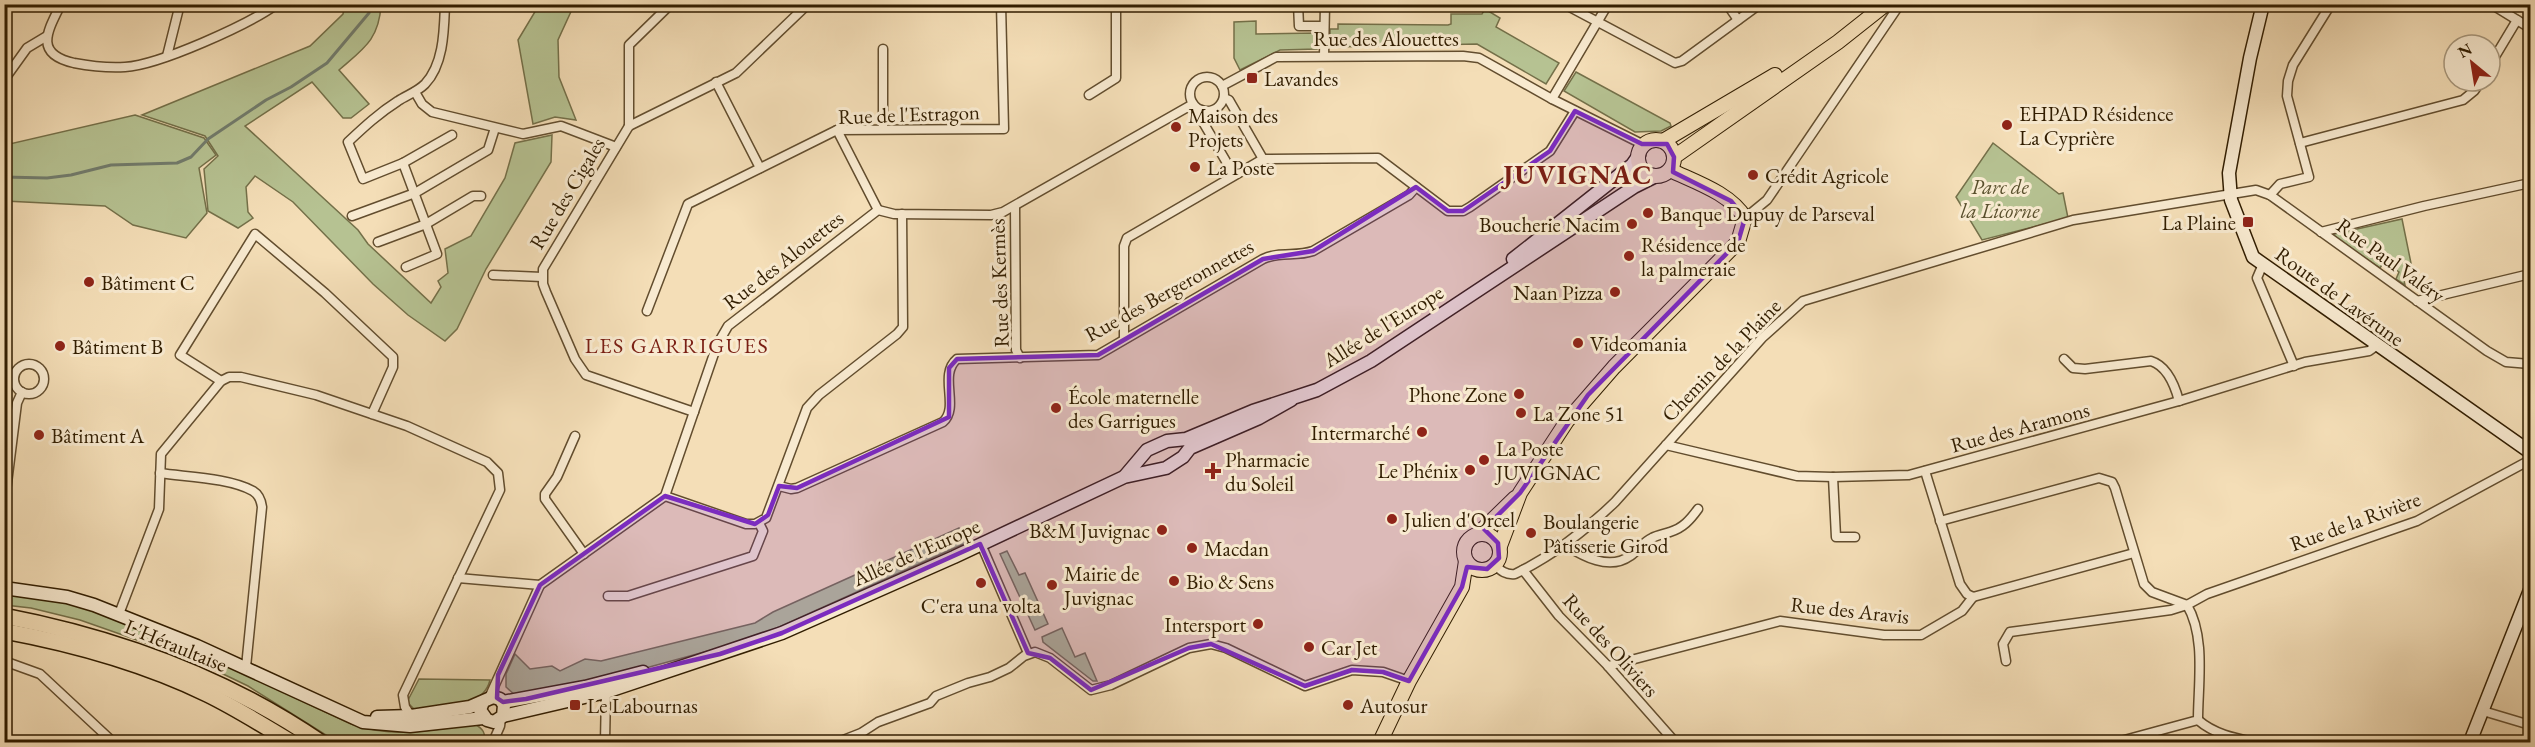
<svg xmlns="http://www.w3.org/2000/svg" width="2535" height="747" viewBox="0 0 2535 747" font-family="'EB Garamond',serif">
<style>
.green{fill:#b6c292;stroke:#747049;stroke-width:1.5}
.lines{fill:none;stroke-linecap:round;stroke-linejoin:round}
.stream{stroke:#727c6d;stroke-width:3}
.street-casing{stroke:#624d2e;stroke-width:11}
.secondary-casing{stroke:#311d00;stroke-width:15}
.primary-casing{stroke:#311d00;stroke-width:16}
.highway-casing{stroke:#311d00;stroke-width:18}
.street{stroke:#f8ead0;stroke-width:8}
.secondary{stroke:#f8ead0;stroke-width:12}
.primary{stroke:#f4deb7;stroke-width:14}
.highway{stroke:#f4deb7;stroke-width:15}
.marked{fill:#7b2cbf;fill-opacity:0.2;stroke:#7b2cbf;stroke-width:4.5;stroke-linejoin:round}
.poi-dot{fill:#8f2418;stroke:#f8ead0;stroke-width:2}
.labels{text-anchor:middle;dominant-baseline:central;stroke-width:6;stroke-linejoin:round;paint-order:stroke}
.street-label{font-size:21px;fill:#311d00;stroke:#f8ead0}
.poi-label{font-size:21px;fill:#311d00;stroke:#f8ead0;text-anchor:start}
.park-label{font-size:21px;font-style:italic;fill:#594f2c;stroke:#f8ead0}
.neighbourhood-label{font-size:22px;letter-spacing:1.5px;fill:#7a1f14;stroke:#f8ead0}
.district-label{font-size:27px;font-weight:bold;letter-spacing:1.5px;fill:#7a1f14;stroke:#f8ead0}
</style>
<rect width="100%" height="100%" fill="#f4deb7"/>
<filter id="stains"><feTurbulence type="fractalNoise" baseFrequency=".00333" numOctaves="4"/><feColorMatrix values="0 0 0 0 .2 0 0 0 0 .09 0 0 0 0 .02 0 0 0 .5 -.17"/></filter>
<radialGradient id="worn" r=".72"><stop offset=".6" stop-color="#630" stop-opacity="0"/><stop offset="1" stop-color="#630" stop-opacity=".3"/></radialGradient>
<g class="green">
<path d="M345 5H381C379 40 363 49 339 70L369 104 351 118H343L312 82 245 126 358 230 368 244 431 303 441 287 438 281 448 273 445 249 471 236 505 178 515 143 552 135 551 162 486 269 457 329 445 341 408 315 373 284 293 202 255 176 246 187 248 212 253 218 238 228 208 211 204 169 218 156 205 136 142 115 310 46 343 14Z"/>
<polygon points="539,5 574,5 558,40 559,77 576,120 555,117 533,124 518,40"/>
<polygon points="1485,9 1500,18 1496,27 1559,63 1546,84 1477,44 1334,47 1330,42 1330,29 1338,29 1338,24 1448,25 1451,24 1451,14 1482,14"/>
<polygon points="1256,21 1256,34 1316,33 1317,49 1280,50 1240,70 1234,58 1234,22"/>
<polygon points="1576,72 1670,123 1671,126 1661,131 1635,132 1564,91"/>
<polygon points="135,115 204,138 216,155 199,168 207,213 186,238 133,225 105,206 5,201 5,145"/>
<polygon points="1993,143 2059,194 2063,193 2068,218 1982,240 1956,197"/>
<polygon points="2402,219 2413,273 2403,276 2405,285 2396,279 2399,272 2384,262 2380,268 2330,235"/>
<polygon points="959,528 968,542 752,639 598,681 517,697 506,687 506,674 515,654 530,669 552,666 560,671 585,659 601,661 755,623 773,612"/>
<polygon points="1007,551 1019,575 1025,573 1048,624 1035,630 1000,554"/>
<path d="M5 592 47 598 82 606 200 653 351 724C395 739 431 730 475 724 483 729 486 733 484 742H337L248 686 194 660 80 620 31 608 5 605Z"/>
<polygon points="1062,628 1075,657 1085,653 1097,681 1093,681 1043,642 1042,637"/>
<path d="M419 679 490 680C483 710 440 707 416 711L407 702Z"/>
</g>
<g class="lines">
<polyline class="stream" points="4,177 47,178 71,175 111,165 177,163 191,157 208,139 266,100 291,87 327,63 369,13 370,4"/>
<g class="street-casing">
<g id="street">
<path d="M61 4C47 32 34 54 74 63 90 66 108 68 125 67 159 65 248 25 277 4"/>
<polyline points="1298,4 1299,26 1324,26"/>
<polyline points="1564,4 1675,63 1682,61 1760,4"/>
<polyline points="1727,4 1738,20"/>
<polyline points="2491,4 2530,28"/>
<polyline points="883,49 883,129"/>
<polyline points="167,56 180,4"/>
<polyline points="1324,56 1325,4"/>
<polyline points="2490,65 2517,20"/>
<circle cx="1207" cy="94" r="17"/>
<polyline points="4,80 27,48 47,36"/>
<polyline points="716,82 760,168"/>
<polyline points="1222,86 1276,57 1463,56 1479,58 1552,99 1644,145"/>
<polyline points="415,92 422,104 432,112 523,134 561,126 616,147"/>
<polyline points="1089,95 1116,78 1116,4"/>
<polyline points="1224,98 1229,100 1263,159"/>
<polyline points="1552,99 1608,4"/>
<polyline points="1202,110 1200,117 1234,175"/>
<polyline points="629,126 629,45 671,4"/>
<polyline points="837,130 878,210"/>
<polyline points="2300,143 2463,100 2474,91 2481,81"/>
<polyline points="403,163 452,135"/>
<polyline points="2270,195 2280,184 2309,177 2287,96 2288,81 2293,65 2331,4"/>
<polyline points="1015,206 1016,350 1020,358"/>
<polyline points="352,216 415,193 488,150 495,128"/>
<polyline points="1745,218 1767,200 1900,4"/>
<polyline points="2321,232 2424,206 2530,183"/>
<polyline points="378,242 426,224 473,196 481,196"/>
<polyline points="2263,264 2257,278 2294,366"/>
<path d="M406 267 437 254 403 163 363 179 348 142C364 127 379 113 398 101 407 95 417 92 425 84 444 64 444 30 445 4"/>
<polyline points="493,275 542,277"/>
<polyline points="2417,301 2530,274"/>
<polyline points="647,311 688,204 837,130 1004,129 1001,4"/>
<polyline points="1124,339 1124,246 1127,238 1263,159 1378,158 1448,211 1463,211 1470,207 1550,151 1575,111"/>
<path d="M2064 359 2073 368 2085 369 2151 361C2167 366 2175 386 2179 401"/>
<circle cx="29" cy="379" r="15"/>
<polyline points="4,372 14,374"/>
<polyline points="221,381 180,355 255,234 325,293 393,357 393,367 372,414"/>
<polyline points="694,412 586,375 575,359 546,292 543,284 543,269 629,126 736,73 808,4"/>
<polyline points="575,436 557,477 545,494 545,499 584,554"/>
<polyline points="1666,445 1797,476 1833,477 1909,475 2179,401 2305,362 2369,351 2376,346"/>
<polyline points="1925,471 1960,584 1967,594 1973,597 2134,553"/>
<path d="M160 473C187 477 230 478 253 491 258 494 261 500 262 507L246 667"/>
<polyline points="1833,477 1836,537 1855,537"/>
<path d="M779 486 791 489 797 488 943 422C960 407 938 375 957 359L1098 355 1263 259C1280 251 1296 257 1313 251L1409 195 1416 187"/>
<polyline points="665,496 746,524 755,524 766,518 807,408 819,395 897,334 903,327 902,214"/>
<polyline points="4,507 17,403 22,392"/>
<polyline points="1940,521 2099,478 2112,482 2115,488 2144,584 2152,592 2187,605"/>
<polyline points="981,544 1028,653"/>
<path d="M1565 545C1583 556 1609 571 1630 556 1638 551 1643 542 1652 538 1657 535 1664 534 1670 532 1683 528 1690 520 1698 509"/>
<path d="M1495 565C1501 571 1506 575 1515 574 1552 556 1585 531 1615 502L1762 338 1803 301 2073 220 2256 190 2270 195 2487 351 2506 362 2530 364"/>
<polyline points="1523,570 1559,616 1608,666 1675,742"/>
<polyline points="458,578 540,585"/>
<polyline points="608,596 628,596 753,556 763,531 759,523"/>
<polyline points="119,614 159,509 161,454 221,381 229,377 241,377 316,395 407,426 487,462 498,473 500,490 403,695 405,707 411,716"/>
<polyline points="4,661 40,674 113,742"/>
<polyline points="2006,661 2003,644 2010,632 2171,610 2187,605 2207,594 2417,521 2530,460"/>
<polyline points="1608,666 1780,621 1884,635 1921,635 1962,611 1973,597"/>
<polyline points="489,698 540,585 665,496 717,345 728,326 878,210 894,214 991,215 1003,212 1193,104"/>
<polyline points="2483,711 2530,725"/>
<path d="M2198 720C2214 734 2234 738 2254 742"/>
<polyline points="493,742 500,726 501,719"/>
<polyline points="605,742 606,692"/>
<polyline points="838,742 861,733 878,722 930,703 936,696 968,683 990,677 1009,668 1024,656 1035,652 1050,658 1091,690 1111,685 1189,648 1211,644 1226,648 1305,686 1352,670 1383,672 1409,681"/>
<path d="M2117 742 2198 720C2198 684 2206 637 2187 605"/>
</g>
</g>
<g class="secondary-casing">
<g id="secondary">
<polyline points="2263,4 2250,58 2229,173 2231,200 2253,257 2530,452"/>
<polyline points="1513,259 1632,165 1639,155"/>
<polyline points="1125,476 1147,450 1167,441 1186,439 1253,411 1317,390 1371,361 1634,187 1656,176"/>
<polyline points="4,588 67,597 94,605 197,646 363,722 410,726 483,718"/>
<polyline points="503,702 585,687 643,672"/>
<polyline points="503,716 606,692 782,633 954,557 1124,477 1166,468 1183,457 1190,448 1259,418 1291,400"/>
<polyline points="377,717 411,716 470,707 493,697 500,699 504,705 503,716 494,722 487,720 480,710 483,702"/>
<polyline points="2470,742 2530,590"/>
</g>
</g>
<g class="primary-casing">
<g id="primary">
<circle cx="1656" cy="158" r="18"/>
<polyline points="1663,141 1775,75"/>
<polyline points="1674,157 1838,42 1886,4"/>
<circle cx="1482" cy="552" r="18"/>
<polyline points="1478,534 1515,498"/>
<path d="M1500 546 1520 493 1567 421 1614 367 1738 242 1745 218C1730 193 1695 182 1670 170"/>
<polyline points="1380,742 1409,681 1462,587 1466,561"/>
</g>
</g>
<g class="highway-casing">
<g id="highway">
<path d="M4 616C118 638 225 677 320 742"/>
<path d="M4 631C74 644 143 663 207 694 236 708 264 726 291 742"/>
</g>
</g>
<use href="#street" class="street"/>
<use href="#secondary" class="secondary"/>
<use href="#primary" class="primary"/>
<use href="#highway" class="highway"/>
</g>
<path class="marked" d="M1575 111 1642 144H1667L1674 157 1673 172 1731 201 1745 218 1738 242 1588 395 1520 493 1484 529 1498 543 1499 558 1487 569 1467 567 1462 587 1409 681 1383 672 1352 670 1305 686 1211 644 1189 648 1091 690 1050 658 1028 653 980 544 782 633 720 654 526 699 503 702 497 698 498 675 540 585 665 496 755 524 768 515 779 486 797 488 949 417V368L957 359 1098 355 1263 259 1313 251 1416 187 1448 211H1463L1550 151Z"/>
<g class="poi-dot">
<rect x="1246" y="72" width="12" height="12" rx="3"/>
<circle cx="2007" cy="125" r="6"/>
<circle cx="1176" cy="127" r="6"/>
<circle cx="1195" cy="167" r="6"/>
<circle cx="1753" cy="175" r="6"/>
<circle cx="1648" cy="213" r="6"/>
<rect x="2242" y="216" width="12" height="12" rx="3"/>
<circle cx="1632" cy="224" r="6"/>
<circle cx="1629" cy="256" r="6"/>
<circle cx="89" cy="282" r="6"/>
<circle cx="1615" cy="292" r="6"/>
<circle cx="1578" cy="343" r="6"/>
<circle cx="60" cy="346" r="6"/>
<circle cx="1519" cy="394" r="6"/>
<circle cx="1056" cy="408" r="6"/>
<circle cx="1521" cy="413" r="6"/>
<circle cx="1422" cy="432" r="6"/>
<circle cx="39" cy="435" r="6"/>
<circle cx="1484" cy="460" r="6"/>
<circle cx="1470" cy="470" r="6"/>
<path d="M1210 462h6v6h6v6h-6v6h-6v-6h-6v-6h6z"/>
<circle cx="1392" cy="519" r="6"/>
<circle cx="1162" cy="530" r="6"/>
<circle cx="1531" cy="533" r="6"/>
<circle cx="1192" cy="548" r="6"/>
<circle cx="1174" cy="581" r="6"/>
<circle cx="981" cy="583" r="6"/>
<circle cx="1052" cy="585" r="6"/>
<circle cx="1258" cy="624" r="6"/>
<circle cx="1309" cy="647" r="6"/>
<rect x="569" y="699" width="12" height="12" rx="3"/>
<circle cx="1348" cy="705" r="6"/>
</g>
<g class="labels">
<g class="street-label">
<text x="1386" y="38">Rue des Alouettes</text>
<text transform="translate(909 114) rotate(-2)">Rue de l'Estragon</text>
<text transform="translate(567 193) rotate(-59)">Rue des Cigales</text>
<text transform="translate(783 260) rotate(-38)">Rue des Alouettes</text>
<text transform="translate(2391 260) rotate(36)">Rue Paul Valéry</text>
<text transform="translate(999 283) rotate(-92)">Rue des Kermès</text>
<text transform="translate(1169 290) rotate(-29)">Rue des Bergeronnettes</text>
<text transform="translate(2340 296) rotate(36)">Route de Lavérune</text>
<text transform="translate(1383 326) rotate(-32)">Allée de l'Europe</text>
<text transform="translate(1721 360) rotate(-46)">Chemin de la Plaine</text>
<text transform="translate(2020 427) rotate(-15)">Rue des Aramons</text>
<text transform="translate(2355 521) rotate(-20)">Rue de la Rivière</text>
<text transform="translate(916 552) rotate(-24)">Allée de l'Europe</text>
<text transform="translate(1850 610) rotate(6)">Rue des Aravis</text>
<text transform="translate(176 645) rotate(22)">L'Héraultaise</text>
<text transform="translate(1611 645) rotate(48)">Rue des Oliviers</text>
</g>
<g class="poi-label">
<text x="1264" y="78">Lavandes</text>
<text x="2019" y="113">EHPAD Résidence<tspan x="2019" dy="24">La Cyprière</tspan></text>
<text x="1188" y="115">Maison des<tspan x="1188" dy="24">Projets</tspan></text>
<text x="1207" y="167">La Poste</text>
<text x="1765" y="175">Crédit Agricole</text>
<text x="1660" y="213">Banque Dupuy de Parseval</text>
<text x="2236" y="222" text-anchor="end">La Plaine</text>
<text x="1620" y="224" text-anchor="end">Boucherie Nacim</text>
<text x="1641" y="244">Résidence de<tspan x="1641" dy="24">la palmeraie</tspan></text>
<text x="101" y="282">Bâtiment C</text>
<text x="1603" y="292" text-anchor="end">Naan Pizza</text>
<text x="1590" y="343">Videomania</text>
<text x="72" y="346">Bâtiment B</text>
<text x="1507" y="394" text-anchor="end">Phone Zone</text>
<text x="1068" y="396">École maternelle<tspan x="1068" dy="24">des Garrigues</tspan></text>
<text x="1533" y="413">La Zone 51</text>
<text x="1410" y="432" text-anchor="end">Intermarché</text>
<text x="51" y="435">Bâtiment A</text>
<text x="1496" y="448">La Poste<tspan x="1496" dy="24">JUVIGNAC</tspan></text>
<text x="1225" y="459">Pharmacie<tspan x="1225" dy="24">du Soleil</tspan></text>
<text x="1458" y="470" text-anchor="end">Le Phénix</text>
<text x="1404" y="519">Julien d'Orcel</text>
<text x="1543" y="521">Boulangerie<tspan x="1543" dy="24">Pâtisserie Girod</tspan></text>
<text x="1150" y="530" text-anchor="end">B&amp;M Juvignac</text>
<text x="1204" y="548">Macdan</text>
<text x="1064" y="573">Mairie de<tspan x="1064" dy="24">Juvignac</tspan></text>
<text x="1186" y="581">Bio &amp; Sens</text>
<text x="981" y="605" text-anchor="middle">C'era una volta</text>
<text x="1246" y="624" text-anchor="end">Intersport</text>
<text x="1321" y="647">Car Jet</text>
<text x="587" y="705">Le Labournas</text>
<text x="1360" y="705">Autosur</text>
</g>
<g class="park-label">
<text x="2000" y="186">Parc de<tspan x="2000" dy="24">la Licorne</tspan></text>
</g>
<g class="neighbourhood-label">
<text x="677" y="345">LES GARRIGUES</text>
</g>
<g class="district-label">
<text x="1578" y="174">JUVIGNAC</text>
</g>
</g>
<rect width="2535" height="747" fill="none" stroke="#f4deb7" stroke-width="24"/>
<rect x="6" y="6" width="2523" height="735" fill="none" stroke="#311d00" stroke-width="3"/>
<rect x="12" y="12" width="2511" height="723" fill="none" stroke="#311d00" stroke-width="1.5"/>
<g transform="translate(2472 63) rotate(330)"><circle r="28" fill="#f8ead0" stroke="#a8987d" stroke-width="1.5"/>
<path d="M0-4.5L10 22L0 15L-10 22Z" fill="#8f2418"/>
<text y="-9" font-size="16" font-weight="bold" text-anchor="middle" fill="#311d00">N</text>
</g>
<rect width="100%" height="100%" filter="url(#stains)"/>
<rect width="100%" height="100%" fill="url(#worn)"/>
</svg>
